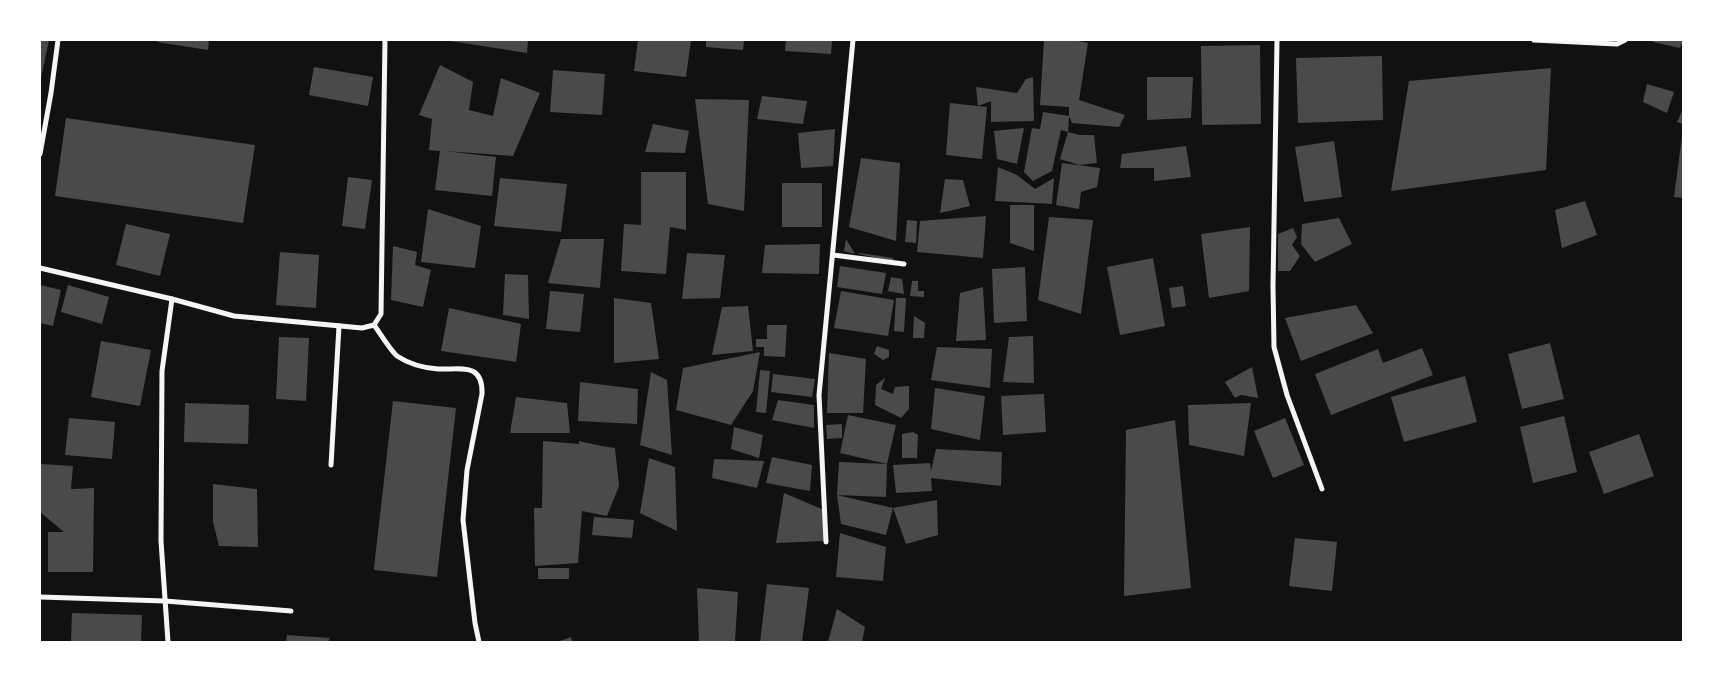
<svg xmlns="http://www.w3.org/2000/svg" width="1723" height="682" viewBox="0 0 1723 682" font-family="Literata,serif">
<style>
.building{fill:#4a4a4a}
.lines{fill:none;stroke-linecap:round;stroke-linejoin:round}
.minor{stroke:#f5f5f5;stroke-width:5}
</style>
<rect width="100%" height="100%" fill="#111"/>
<g class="building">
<polygon points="40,40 49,40 41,78 40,78"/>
<polygon points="158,40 209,40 208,50 157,42"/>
<polygon points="450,40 528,40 527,53 450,41"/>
<polygon points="638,40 691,40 686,77 634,71"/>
<polygon points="706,40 744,40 743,50 706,47"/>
<polygon points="786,40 832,40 831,54 785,51"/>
<polygon points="1044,40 1073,40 1088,43 1079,100 1125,115 1119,127 1072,123 1069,116 1068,132 1061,130 1052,171 1033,181 1024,172 1032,128 1040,129 1043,112 1069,116 1069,107 1040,105"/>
<polygon points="1653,40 1683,40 1680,48 1653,42"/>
<polygon points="1260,45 1261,124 1202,125 1201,46"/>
<polygon points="1382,56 1383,120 1298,123 1296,58"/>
<polygon points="440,65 473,82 469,110 493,116 501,78 540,93 513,156 445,151 496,157 492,196 435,190 440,151 429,150 432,119 419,115"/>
<polygon points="314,67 373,77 368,106 309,95"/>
<polygon points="1551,68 1546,170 1391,191 1409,81"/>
<polygon points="553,70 605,74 602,115 550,112"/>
<polygon points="1033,77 1034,121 991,122 991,101 978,106 976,87 1017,93 1026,79"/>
<polygon points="1147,77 1193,77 1191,118 1147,120"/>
<polygon points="1647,84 1674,92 1667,113 1643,102"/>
<polygon points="762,96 807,101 803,124 757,119"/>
<polygon points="695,99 749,100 744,211 708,204"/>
<polygon points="950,103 987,107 982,159 946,155"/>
<polygon points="1683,109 1683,124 1677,122"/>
<polygon points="66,118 255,145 243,223 55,196"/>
<polygon points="653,124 689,131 685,153 645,152"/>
<polygon points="1024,128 1017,164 997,159 994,131"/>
<polygon points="835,129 833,166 801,168 798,133"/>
<polygon points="1068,132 1080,135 1094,135 1097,163 1079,165 1060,159"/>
<polygon points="1682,136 1683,137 1683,198 1674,197"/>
<polygon points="1334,141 1342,197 1304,202 1295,147"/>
<polygon points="1186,146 1191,177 1154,181 1154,168 1120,168 1122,154"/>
<polygon points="861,158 900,163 896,241 849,227"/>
<polygon points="1062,163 1100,168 1097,187 1081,192 1079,209 1056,205"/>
<polygon points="998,167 1017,175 1035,189 1054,178 1052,204 995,201"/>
<polygon points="641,172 686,172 686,230 670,227 666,274 621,271 624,224 641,225"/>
<polygon points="348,177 372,180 365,229 342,226"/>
<polygon points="500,178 567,184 561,232 494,226"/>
<polygon points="945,179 963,180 970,206 940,213"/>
<rect x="782" y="183" width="40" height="44"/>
<polygon points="1585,201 1597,235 1562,248 1555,210"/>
<polygon points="1010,205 1034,205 1034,251 1010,243"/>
<polygon points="428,209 481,226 475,268 421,262"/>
<polygon points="986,216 983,258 917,252 920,221"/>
<polygon points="1049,217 1093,220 1081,314 1038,300"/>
<polygon points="1339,218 1352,244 1315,262 1301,244 1302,224"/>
<polygon points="907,220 917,221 916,243 905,242"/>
<polygon points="126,224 170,234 160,276 116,265"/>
<polygon points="1250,227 1249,291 1209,298 1201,234"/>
<polygon points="1293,228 1297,237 1292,245 1300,256 1290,271 1278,271 1278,234"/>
<polygon points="561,239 604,239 600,288 548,283"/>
<polygon points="846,239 855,254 844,251"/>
<polygon points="820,244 819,274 762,273 765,245"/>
<polygon points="393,246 417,252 415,265 431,270 423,307 391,300"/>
<polygon points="280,252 319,255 316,308 276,305"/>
<polygon points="687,253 725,255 720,298 682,299"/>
<polygon points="859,253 893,258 894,262 859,254"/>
<polygon points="1153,258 1165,326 1120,335 1107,267"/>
<polygon points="840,266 886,273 882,294 837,287"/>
<polygon points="1025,267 1027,321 994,323 992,269"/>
<polygon points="505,274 528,275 529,319 503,315"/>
<polygon points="891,277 902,279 904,294 888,291"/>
<polygon points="912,281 918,281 918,291 924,291 924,297 910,296"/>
<polygon points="40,285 61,290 53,326 40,323"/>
<polygon points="68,285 109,297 102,324 61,312"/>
<polygon points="1183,286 1186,306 1172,308 1169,288"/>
<polygon points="983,287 986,340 956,341 960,293"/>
<polygon points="550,291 584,294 580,332 546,329"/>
<polygon points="841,291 894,300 888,336 834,328"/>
<polygon points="614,298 651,303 659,359 614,363"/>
<polygon points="896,298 906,298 904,332 894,331"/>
<polygon points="1356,305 1373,333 1301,361 1285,318"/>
<polygon points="748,306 753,351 712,355 722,307"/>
<polygon points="449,308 521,324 516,362 441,351"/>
<polygon points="914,316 925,323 924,338 913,338"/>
<polygon points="767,325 787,325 785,357 764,356 764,347 756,347 756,339 767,339"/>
<polygon points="1033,336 1034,383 1003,382 1009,337"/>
<polygon points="279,337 309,338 306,401 276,399"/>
<polygon points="101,341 151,350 140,406 91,397"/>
<polygon points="1550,343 1564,399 1522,409 1508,354"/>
<polygon points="877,346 889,350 889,357 883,360 874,354"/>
<polygon points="937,347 992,349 990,388 931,380"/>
<polygon points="1422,348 1433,375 1331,415 1315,374 1378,349 1383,363"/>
<polygon points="760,352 753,391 731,425 676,410 683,368"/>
<polygon points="829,353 866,359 863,413 827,413"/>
<polygon points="1252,367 1258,398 1241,395 1235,398 1225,382"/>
<polygon points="760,370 770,371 766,413 756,412"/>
<polygon points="651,372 667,380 672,455 640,445"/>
<polygon points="773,374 815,379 812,397 771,392"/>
<polygon points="1465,376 1477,422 1404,442 1391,397"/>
<polygon points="885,378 881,389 893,394 895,387 909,386 909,409 901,418 875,405 876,385"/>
<polygon points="580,382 638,389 637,424 578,421"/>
<polygon points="935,388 985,396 980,440 931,429"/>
<polygon points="1044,394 1046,432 1003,435 1001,396"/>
<polygon points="516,397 567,403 570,433 510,433"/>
<polygon points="778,400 814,405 814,428 772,420"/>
<polygon points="393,401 456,408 437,577 374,570 374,568"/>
<polygon points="185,403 249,405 248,444 184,442"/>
<polygon points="1251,403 1244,456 1189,445 1188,405"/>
<polygon points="848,415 896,425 887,464 886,497 837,495 839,462 887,464 840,453"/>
<polygon points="1564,416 1577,472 1533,483 1520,427"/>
<polygon points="69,418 115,422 112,459 65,455"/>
<polygon points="1285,418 1304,465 1273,478 1254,431"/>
<polygon points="1175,420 1191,588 1124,596 1126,430"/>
<polygon points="842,424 842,438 827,439 826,425"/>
<polygon points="734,427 763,435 759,458 731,449"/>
<polygon points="913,432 918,435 917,458 902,458 902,434"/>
<polygon points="1639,434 1654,476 1604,494 1589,452"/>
<polygon points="543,441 579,444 579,441 601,446 615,448 619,486 607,516 582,511 578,563 535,566 534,508 542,508"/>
<polygon points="936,449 1002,452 1001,486 931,478 932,491 896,493 893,465 930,463 931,471"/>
<polygon points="772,457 812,465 810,491 766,483"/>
<polygon points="649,458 675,467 677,531 640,513"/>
<polygon points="714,459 764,461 757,488 712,478"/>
<polygon points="40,464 73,466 71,489 94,488 93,572 48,572 48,532 64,532 40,512"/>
<polygon points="213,484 257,489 258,547 219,546 213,522"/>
<polygon points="784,493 824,510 825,541 776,543"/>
<polygon points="837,495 893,508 886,535 841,524"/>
<polygon points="937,500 938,535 906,544 893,508"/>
<polygon points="594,517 634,520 632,538 592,535"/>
<polygon points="840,533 886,547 883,581 836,577"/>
<polygon points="1295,538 1337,542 1332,591 1289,586"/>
<rect x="538" y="568" width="31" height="11"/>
<polygon points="767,584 809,588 802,642 760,642"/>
<polygon points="697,588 738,592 735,642 699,642"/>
<polygon points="837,609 865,627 862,642 828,642"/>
<polygon points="72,613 142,615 141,642 71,642"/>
<polygon points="287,635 330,638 328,642 286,642"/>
<polygon points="571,637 572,642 557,642"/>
</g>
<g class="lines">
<g class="minor">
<polyline points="1277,40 1273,286 1274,347 1287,395 1322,489"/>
<polyline points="1534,40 1617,44 1625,40"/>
<polyline points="40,154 51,93 58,40"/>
<polyline points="833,255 904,264"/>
<polyline points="40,268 172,299 234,316 362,328 374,325 381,314 385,40"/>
<path d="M374 325C380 333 390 350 397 356 409 364 424 368 438 369 461 370 483 362 482 394L467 470 463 520 475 623 479 642"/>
<polyline points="331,465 339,326"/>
<polyline points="826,542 819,395 853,40"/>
<polyline points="40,597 165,601 291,611"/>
<polyline points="168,642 161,541 162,371 172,299"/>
</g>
</g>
<rect width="1723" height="682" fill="none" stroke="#ffffff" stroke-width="82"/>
</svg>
